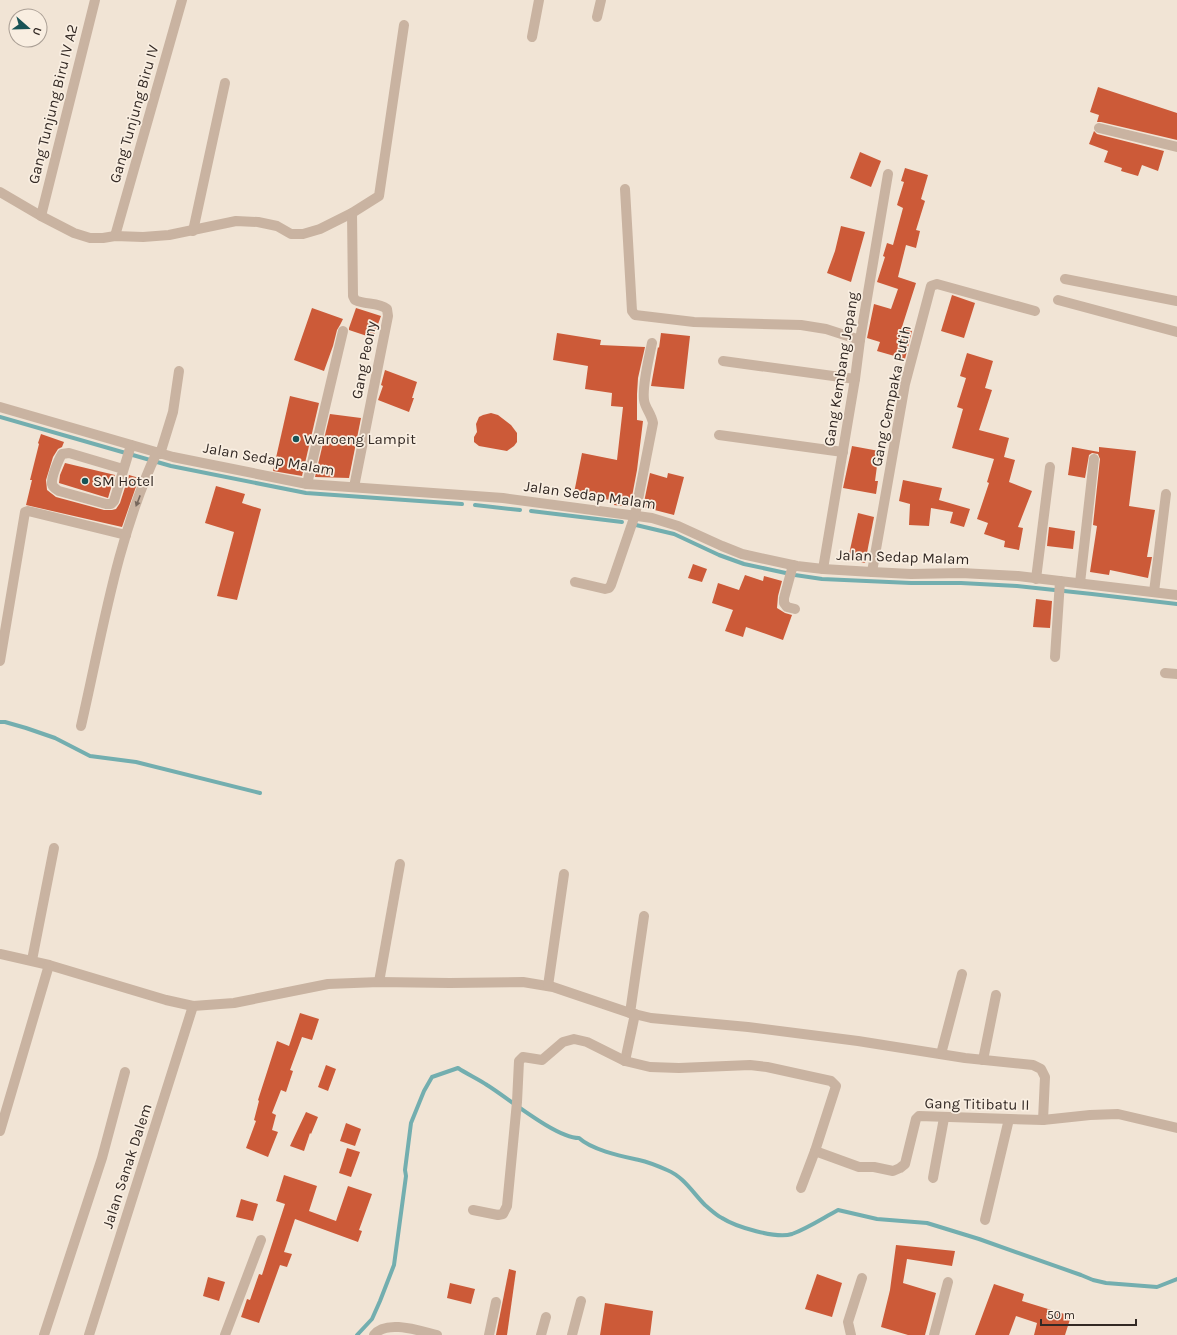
<svg xmlns="http://www.w3.org/2000/svg" width="1177" height="1335" viewBox="0 0 1177 1335" font-family="Karla,sans-serif">
<style>
.lines{fill:none;stroke-linecap:round;stroke-linejoin:round}
.stream{stroke:#73aeaf;stroke-width:4}
.building{fill:#cc5a38}
.minor{stroke:#c9b3a1;stroke-width:10}
.oneway{fill:#76675c}
.poi-dot{fill:#185356;stroke:#f9eee1;stroke-width:1.5}
.labels{text-anchor:middle;dominant-baseline:central;stroke-width:3.5;stroke-linejoin:round;paint-order:stroke}
.street-label{font-size:15px;fill:#332924;stroke:#f9eee1}
.poi-label{font-size:15px;fill:#332924;stroke:#f9eee1;text-anchor:start}
</style>
<rect width="100%" height="100%" fill="#f1e4d5"/>
<g class="lines">
<g class="stream">
<polyline points="0,417 171,466 306,493 462,504"/>
<polyline points="475,505 520,510"/>
<polyline points="531,511 622,522"/>
<polyline points="636,525 674,534 719,555 744,564 795,575 822,579 911,583 961,583 1017,586 1092,594 1177,604"/>
<polyline points="0,722 5,722 26,728 55,738 90,756 136,762 260,793"/>
<path d="M357 1335 372 1319 380 1301 394 1265 406 1176 405 1170 411 1123 424 1091 432 1077 458 1068C467 1074 478 1079 487 1085 508 1098 556 1138 579 1138 592 1150 621 1156 639 1160 648 1162 658 1166 667 1170 684 1177 693 1193 705 1205 710 1209 716 1215 722 1218 736 1227 776 1239 792 1234 808 1228 823 1218 838 1210L877 1219 927 1223 979 1239 1081 1275 1093 1280 1106 1283 1157 1287 1177 1279"/>
</g>
</g>
<g class="building">
<polygon points="1098,87 1177,113 1177,140 1101,122 1097,122 1099,115 1090,112"/>
<polygon points="1094,131 1097,134 1164,151 1158,171 1142,165 1138,176 1121,171 1122,168 1104,162 1108,151 1089,144"/>
<polygon points="860,152 881,161 871,187 850,178"/>
<polygon points="905,168 928,175 921,199 925,201 916,230 920,231 916,248 906,245 898,277 916,283 902,327 912,331 905,359 877,351 880,342 867,338 874,304 891,309 898,289 877,282 885,257 883,256 887,243 893,245 903,208 897,205 904,182 901,181"/>
<polygon points="841,226 865,232 851,282 827,273 835,251"/>
<polygon points="952,295 975,303 964,338 941,331"/>
<polygon points="312,308 343,319 340,325 337,330 333,346 324,371 294,360"/>
<polygon points="356,308 381,316 373,338 349,330 349,328"/>
<polygon points="557,333 601,340 600,345 645,347 638,378 637,394 637,420 643,421 637,470 630,507 614,505 615,501 574,493 582,453 617,460 623,407 611,406 612,393 585,389 588,366 553,360"/>
<polygon points="661,333 690,336 684,389 651,386 658,347 659,348"/>
<polygon points="967,353 993,361 985,388 992,390 979,430 1009,438 1004,457 1015,460 1009,482 1032,491 1018,527 1023,528 1019,550 1004,547 1005,541 984,534 988,523 977,519 989,483 987,482 994,459 952,448 963,409 957,407 966,378 960,376"/>
<polygon points="385,370 417,382 412,398 414,398 409,412 378,400 383,386 381,385"/>
<polygon points="290,396 319,403 302,476 273,471"/>
<polygon points="491,413 498,415 511,425 517,433 517,442 514,446 507,451 479,446 474,442 474,437 477,432 476,424 479,417 483,415"/>
<polygon points="330,414 361,418 349,478 315,477"/>
<polygon points="41,434 64,442 62,447 58,449 53,457 46,480 47,490 56,497 104,510 112,510 116,509 120,503 129,475 139,478 122,527 26,505 32,480 30,480 39,444 38,443"/>
<polygon points="852,446 879,451 875,481 878,481 876,494 843,488"/>
<polygon points="1072,447 1099,452 1099,447 1136,451 1129,506 1155,510 1147,557 1152,557 1148,578 1110,570 1109,575 1090,572 1097,526 1093,525 1100,459 1098,454 1092,453 1089,455 1085,478 1068,475"/>
<polygon points="65,463 115,475 108,498 59,483 60,475"/>
<polygon points="650,473 667,478 668,473 684,477 674,515 643,507"/>
<polygon points="903,480 942,488 939,500 970,509 964,527 950,523 953,512 931,508 929,526 909,525 910,504 899,501"/>
<polygon points="216,486 245,494 242,503 261,509 237,600 217,596 234,532 205,523"/>
<polygon points="858,513 874,517 865,563 848,559"/>
<polygon points="1049,527 1075,531 1073,549 1047,546"/>
<polygon points="693,564 707,569 702,582 688,578"/>
<polygon points="745,575 763,581 764,576 782,581 778,596 777,608 785,613 792,615 783,640 746,627 743,637 725,631 733,610 712,603 718,583 739,590"/>
<polygon points="1036,599 1052,601 1050,628 1033,627"/>
<polygon points="300,1013 319,1019 312,1040 302,1037 290,1070 293,1071 286,1092 281,1090 272,1113 276,1115 272,1130 278,1132 268,1157 246,1148 256,1121 254,1120 259,1101 258,1100 277,1041 289,1046"/>
<polygon points="326,1065 336,1069 328,1091 318,1087"/>
<polygon points="306,1112 318,1117 311,1134 310,1133 304,1151 290,1146"/>
<polygon points="346,1123 361,1129 355,1146 340,1141"/>
<polygon points="347,1148 360,1152 351,1177 339,1173"/>
<polygon points="284,1175 317,1186 309,1211 336,1221 348,1186 372,1194 359,1230 362,1231 358,1242 295,1219 284,1252 292,1254 287,1267 280,1265 259,1323 241,1317 247,1299 250,1300 259,1274 262,1275 285,1204 276,1201"/>
<polygon points="241,1199 258,1204 253,1221 236,1217"/>
<polygon points="896,1245 955,1251 952,1266 907,1259 903,1283 936,1293 925,1335 908,1335 881,1327 890,1290"/>
<polygon points="509,1269 516,1271 507,1335 496,1335"/>
<polygon points="817,1274 842,1283 832,1317 805,1309"/>
<polygon points="208,1277 225,1282 219,1301 203,1296"/>
<polygon points="450,1283 475,1289 471,1304 447,1298"/>
<polygon points="994,1284 1024,1294 1022,1301 1071,1316 1065,1335 1034,1335 1037,1323 1016,1316 1009,1335 975,1335"/>
<polygon points="605,1303 653,1311 650,1335 600,1335"/>
</g>
<g class="lines">
<g class="minor">
<polyline points="597,17 601,0"/>
<polyline points="532,37 539,0"/>
<polyline points="1099,128 1177,147"/>
<polyline points="625,189 632,311 635,315 694,322 801,325 826,329 860,340"/>
<polyline points="0,192 41,216 74,233 90,238 103,238 115,236 143,237 169,235 236,221 258,222 277,226 291,234 303,234 320,229 352,213 379,196 404,25"/>
<path d="M352 213 353 296 355 300C366 305 378 302 387 309L388 316 354 487"/>
<polyline points="41,216 95,0"/>
<polyline points="193,231 225,83"/>
<polyline points="115,236 182,0"/>
<polyline points="1065,279 1177,301"/>
<polyline points="1058,300 1177,332"/>
<polyline points="723,361 855,379"/>
<polyline points="0,407 173,457 307,484 503,498 652,518 678,526 722,546 742,554 797,566 823,569 872,572 911,574 961,573 1018,576 1177,595"/>
<polyline points="719,435 843,452"/>
<polyline points="160,454 173,412 179,371"/>
<path d="M123 469 69 453 62 454C59 459 51 477 52 484 53 488 56 489 59 491L106 504H111L114 501 131 445"/>
<polyline points="307,484 343,331"/>
<polyline points="793,565 784,598 784,603 787,607 795,609"/>
<polyline points="823,569 855,379 860,340 888,174"/>
<polyline points="872,572 905,384 931,286 937,284 1035,311"/>
<polyline points="1036,579 1050,467"/>
<path d="M575 582 605 589 609 588 611 585 635 515 653 423C651 413 645 408 644 400 642 385 649 358 652 343"/>
<polyline points="1080,583 1094,459"/>
<polyline points="1154,592 1166,494"/>
<polyline points="1055,657 1060,581"/>
<polyline points="0,661 25,512 28,511 126,535"/>
<polyline points="1165,673 1177,674"/>
<path d="M81 726C102 635 117 537 157 452"/>
<polyline points="0,954 49,965 166,1000 193,1006 234,1003 328,984 379,982 450,983 523,982 553,987 630,1013 651,1018 748,1027 858,1041 965,1058 1033,1065 1041,1069 1045,1077 1043,1120"/>
<polyline points="32,960 54,848"/>
<polyline points="379,982 400,864"/>
<polyline points="548,986 564,874"/>
<polyline points="630,1013 644,916"/>
<polyline points="941,1054 962,974"/>
<polyline points="983,1060 996,995"/>
<polyline points="625,1061 635,1014"/>
<polyline points="0,1131 49,965"/>
<polyline points="815,1151 859,1167 874,1167 893,1171 900,1168 905,1164 916,1119 919,1116 1043,1120 1090,1115 1118,1114 1177,1128"/>
<polyline points="933,1178 944,1118"/>
<polyline points="473,1210 498,1215 503,1214 507,1206 517,1102 519,1061 523,1057 542,1060 563,1042 574,1039 587,1042 625,1061 650,1067 679,1068 750,1065 767,1067 831,1081 836,1086 815,1151 801,1188"/>
<polyline points="985,1220 1009,1119"/>
<polyline points="44,1335 102,1158 125,1072"/>
<polyline points="89,1335 193,1006"/>
<polyline points="225,1335 261,1240"/>
<path d="M374 1335C386 1319 420 1331 437 1335"/>
<polyline points="489,1335 496,1302"/>
<polyline points="541,1335 546,1317"/>
<polyline points="572,1335 581,1301"/>
<polyline points="851,1335 848,1322 862,1278"/>
<polyline points="934,1335 948,1282"/>
</g>
</g>
<defs><path id="oneway-solid" d="M-6-.8H1V-3.2L6.5 0L1 3.2V.8H-6Z"/></defs>
<use class="oneway" href="#oneway-solid" transform="translate(138 501) rotate(111)"/>
<g class="poi-dot">
<circle cx="296" cy="439" r="4"/>
<circle cx="85" cy="481" r="4"/>
</g>
<g class="labels">
<g class="street-label">
<text transform="translate(53 104) rotate(-76)">Gang Tunjung Biru IV A2</text>
<text transform="translate(134 114) rotate(-74)">Gang Tunjung Biru IV</text>
<text transform="translate(364 360) rotate(-79)">Gang Peony</text>
<text transform="translate(841 369) rotate(-81)">Gang Kembang Jepang</text>
<text transform="translate(891 396) rotate(-78)">Gang Cempaka Putih</text>
<text transform="translate(269 459) rotate(10)">Jalan Sedap Malam</text>
<text transform="translate(590 495) rotate(8)">Jalan Sedap Malam</text>
<text transform="translate(903 557) rotate(2)">Jalan Sedap Malam</text>
<text transform="translate(977 1104) rotate(1)">Gang Titibatu II</text>
<text transform="translate(127 1166) rotate(-72)">Jalan Sanak Dalem</text>
</g>
<g class="poi-label">
<text x="304" y="439">Waroeng Lampit</text>
<text x="93" y="481">SM Hotel</text>
</g>
</g>
<g transform="translate(28 28) rotate(110)"><circle r="19" fill="#f9eee1" stroke="#aa9f95"/>
<path d="M0-3L7 15L0 10L-7 15Z" fill="#185356"/>
<text y="-6" font-size="11" font-weight="bold" text-anchor="middle" fill="#332924">U</text>
</g>
<path d="M1041 1319v6h95v-6" fill="none" stroke="#332924" stroke-width="2"/>
<text x="1047" y="1319" font-size="12" fill="#332924" stroke="#f9eee1" stroke-width="3" paint-order="stroke">50 m</text>
</svg>
